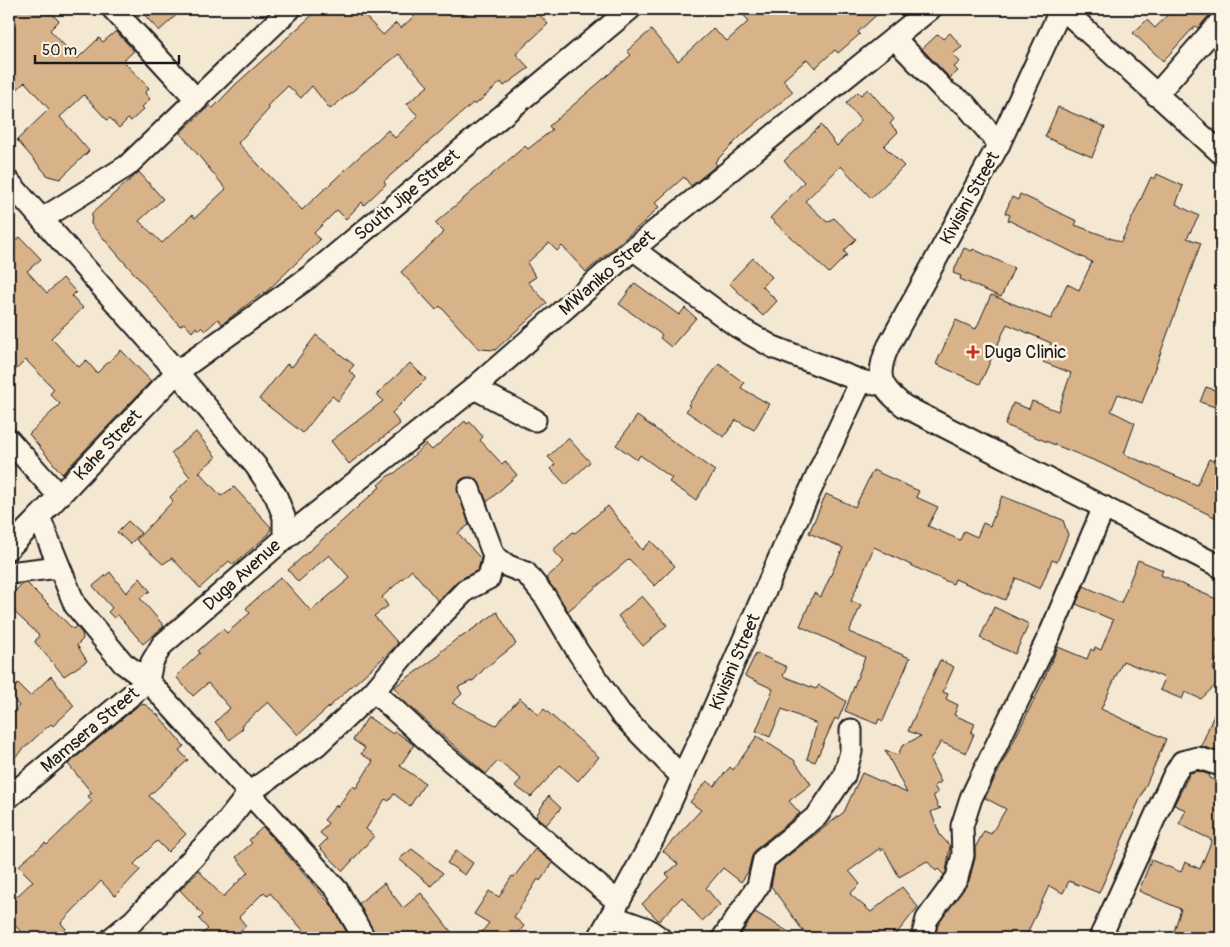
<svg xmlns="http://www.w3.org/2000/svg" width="1230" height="947" viewBox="0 0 1230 947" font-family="Pangolin,sans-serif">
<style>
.building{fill:#d8b38a;stroke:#1c1c1c;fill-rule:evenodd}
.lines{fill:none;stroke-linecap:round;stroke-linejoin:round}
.minor-casing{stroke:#1c1c1c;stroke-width:25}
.minor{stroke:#fcf5e5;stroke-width:21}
.poi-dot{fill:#c8321e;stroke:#fcf5e5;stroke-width:2}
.labels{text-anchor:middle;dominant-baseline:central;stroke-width:5;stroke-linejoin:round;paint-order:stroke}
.street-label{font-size:18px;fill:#1c1c1c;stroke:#fcf5e5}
.poi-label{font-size:18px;fill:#1c1c1c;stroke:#fcf5e5;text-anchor:start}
</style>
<rect width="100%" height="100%" fill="#f5e8d3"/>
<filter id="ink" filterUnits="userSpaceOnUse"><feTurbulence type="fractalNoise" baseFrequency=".02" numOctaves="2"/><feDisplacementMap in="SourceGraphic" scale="10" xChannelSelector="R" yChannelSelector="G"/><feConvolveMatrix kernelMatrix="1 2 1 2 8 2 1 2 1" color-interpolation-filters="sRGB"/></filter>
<g filter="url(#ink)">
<g class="building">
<polygon points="9,9 47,9 59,21 50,30 77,59 99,38 103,42 116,31 134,51 123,61 149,88 145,93 150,99 142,107 144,109 131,121 128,119 119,128 110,118 107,120 84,95 60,117 89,151 60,179 48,176 17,140 49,109 25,82 9,97"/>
<polygon points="139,9 183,9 159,31"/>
<path d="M319 9H353L361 17 363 14 383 35 396 23 401 28 422 9H534L548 24 516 54 529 68 504 86 501 82 475 105 473 103 384 181 386 184 364 205 362 202 346 219 337 210 314 233 320 240 265 293 264 292 222 324 218 319 205 331 201 327 198 330 196 327 192 332 184 323 180 326 91 224 92 213 139 172 163 199 139 221 162 243 192 215 195 218 226 189 180 133 210 105 213 108 235 85ZM399 54 428 86 407 104 418 116 395 138 388 130 302 210 238 143 269 109 267 106 288 86 301 98 312 86 330 109Z"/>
<polygon points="738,9 883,9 858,32 860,34 838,53 835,50 815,68 807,59 783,80 793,92 743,134 715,162 717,165 691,186 684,177 655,203 659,207 644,222 586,272 562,246 557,251 549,243 527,263 536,277 528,282 547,303 495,350 479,349 440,306 436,310 401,272 444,232 435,223 525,146 528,149 552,130 549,126 631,55 627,51 651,30 678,61 713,29 727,41 749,21"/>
<polygon points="1173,9 1221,9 1212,12 1198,28 1195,26 1163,61 1133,33 1147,20 1155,28"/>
<polygon points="950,33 962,47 953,54 960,62 954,67 958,71 950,78 922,49 938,34 943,39"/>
<polygon points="868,89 894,119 890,124 898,132 884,146 904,166 871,198 841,166 805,201 827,222 834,218 856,239 844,251 847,255 829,273 770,218 804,182 784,161 821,125 837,146 861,121 846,103 858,92 861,95"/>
<polygon points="1058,107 1105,127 1092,157 1045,137"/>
<polygon points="1157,174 1183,186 1176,204 1199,216 1187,238 1201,243 1142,403 1118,394 1111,411 1135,423 1124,454 1197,485 1209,459 1221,465 1221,520 1098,462 1005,425 1013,403 1029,409 1032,401 1058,411 1071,373 1043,362 1051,343 1007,324 980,384 936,364 956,320 976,329 991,295 1051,319 1067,284 1079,290 1092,262 1008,220 1010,215 1005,213 1012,197 1018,200 1020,194 1077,221 1075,225 1121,242 1151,177 1155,179"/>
<polygon points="20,237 41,259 27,271 47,293 63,278 76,292 72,296 83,308 51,338 79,367 86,360 97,373 121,350 151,381 62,474 29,434 60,404 50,394 54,389 26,360 9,376 9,247"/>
<polygon points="964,248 972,251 973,249 1014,268 1001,297 960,279 961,276 953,273"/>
<polygon points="753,258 772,277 762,286 777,301 763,316 729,283"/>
<polygon points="635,283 679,315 685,308 696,318 671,347 660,338 662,335 619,304"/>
<polygon points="316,335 354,365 349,371 356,377 338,401 332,396 303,433 259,399 287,364 292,367"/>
<polygon points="410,363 426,379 392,413 400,424 349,464 331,441 383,401 377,394"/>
<polygon points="719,364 744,383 741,388 769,404 754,430 736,420 724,437 686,411 690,406 688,405"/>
<polygon points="1206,387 1221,392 1221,409 1200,402"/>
<polygon points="637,416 715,471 696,500 669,482 672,478 640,455 637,460 616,445"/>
<polygon points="465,421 467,424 470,422 483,437 480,440 502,464 505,461 517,475 487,502 477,479 464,478 457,486 469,525 458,533 481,559 478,570 457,581 438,601 412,570 382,597 388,606 374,616 398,643 393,649 298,735 268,702 241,726 243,728 230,740 215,722 230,708 208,683 193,696 177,678 178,674 200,653 198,651 223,629 227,633 250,613 246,608 281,577 311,611 350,578 329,555 298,582 288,570 380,487 378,485 388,476 395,473 426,444 432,450"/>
<polygon points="196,432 216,457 199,472 221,496 234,487 271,527 269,534 233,565 229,561 200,588 172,558 163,564 136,540 173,501 170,497 190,477 171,453"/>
<polygon points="568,438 590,462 566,485 551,469 555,464 548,457"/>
<polygon points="873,470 919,491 916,497 938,507 928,526 960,540 964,531 977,537 983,523 990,526 1002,496 1063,520 1068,535 1057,562 1052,560 1040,589 1016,578 1005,600 955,579 953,584 925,572 874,547 851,601 861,605 849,632 910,658 883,721 879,719 877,724 845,711 865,657 800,626 814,593 821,597 843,548 809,533 826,494 855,507"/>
<polygon points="608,506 642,550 651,541 675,566 655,586 629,559 568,611 546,578 564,562 553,550 573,532 575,533"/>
<polygon points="128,521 141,533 130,544 117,532"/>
<polygon points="1138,560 1163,570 1161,575 1221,601 1221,629 1216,641 1221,643 1221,649 1213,669 1221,680 1201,699 1185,692 1182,699 1160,690 1165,678 1123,661 1101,709 1166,739 1099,893 1069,881 1063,893 1049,886 1025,938 935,938 938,924 969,881 975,858 975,848 984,831 991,834 1006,809 985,798 1037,694 1058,647 1087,659 1091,649 1094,651 1095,647 1101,650 1113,620 1076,604 1084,586 1121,603"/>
<polygon points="110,572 126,593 140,578 150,591 140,598 164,626 143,644 118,615 114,618 108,612 112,608 93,586"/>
<polygon points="27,583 73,629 76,626 82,633 83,639 77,645 87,661 64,676 35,642 39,635 9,607 9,597 22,584"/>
<polygon points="642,596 667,625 643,646 618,616"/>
<polygon points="994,607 1029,624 1015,654 980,638"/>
<polygon points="497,612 516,644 484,669 474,680 458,687 462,694 452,703 496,725 520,698 539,715 544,709 599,757 578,781 560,765 531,797 515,786 521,779 498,761 486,774 405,702 394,687 440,655 439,653 459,637 460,638"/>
<polygon points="756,653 787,667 783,676 816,689 819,685 846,701 838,720 835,718 815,762 807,759 817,724 782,709 770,737 756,731 773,689 745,676"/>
<polygon points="940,660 954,667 943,692 948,694 946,699 958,705 954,715 975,724 971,733 974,734 966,753 941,742 930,760 941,782 934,786 938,793 933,795 938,807 941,808 931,812 940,835 950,846 946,873 944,875 938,869 936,871 927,861 899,877 884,849 881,851 880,848 849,871 860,884 850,894 871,912 902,887 918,907 893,938 808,938 771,886 775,866 844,812 862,773 907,793 885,750 898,755 902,746 921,736 908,731"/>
<polygon points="51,676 74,706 53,726 51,724 36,737 9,763 9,717 19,706 9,693 18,684 30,696"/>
<polygon points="1221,698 1221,748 1220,752 1201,746"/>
<polygon points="140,704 146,705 159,716 184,746 179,750 188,760 149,796 186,834 168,852 157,841 134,864 140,870 115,896 101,881 61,923 66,929 55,938 27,938 9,919 9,904 33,881 18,866 45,843 47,845 92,801 88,796 92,793 68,764"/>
<polygon points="368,717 393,734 395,731 414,745 400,766 425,783 410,806 394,794 389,801 385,799 366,829 374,836 343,871 319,847 327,839 320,833 328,823 324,820 336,805 338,807 352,786 356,788 373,761 361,754 365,748 353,740"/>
<polygon points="757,736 794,760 811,784 789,801 800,813 756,849 752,856 748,872 741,882 723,868 706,888 720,905 702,921 682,897 659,921 642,904 669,877 666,874 678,864 663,851 701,810 690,802 707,781 714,786 730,767 733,770"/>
<polygon points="1198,771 1210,775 1209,778 1221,783 1221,865 1215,880 1221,883 1221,938 1172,938 1181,909 1139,891 1151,860 1181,872 1185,862 1200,869 1212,840 1179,824 1186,810 1174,805 1190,773"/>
<polygon points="548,796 561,808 546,825 536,816"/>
<polygon points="263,827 332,906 350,938 310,938 270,893 268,896 264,892 239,917 246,926 231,938 197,938 208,929 199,919 203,915 180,890 199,871 223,897 248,872 236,857 252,843 249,840"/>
<polygon points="412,849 443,873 431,886 399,859"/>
<polygon points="535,849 553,863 540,881 538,879 514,917 524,926 514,938 477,938 489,923 474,914 489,891 499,897 512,876 514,877"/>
<polygon points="456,851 473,863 465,875 447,863"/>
<polygon points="384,883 403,908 421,893 456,938 376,938 359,903"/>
<polygon points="755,912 799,938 744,938 740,936"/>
</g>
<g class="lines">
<g class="minor-casing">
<g id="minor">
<polyline points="113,9 197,100"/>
<path d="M1061 9 999 144 888 347C875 376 880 387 904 406L1221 567"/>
<polyline points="1063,9 1221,153"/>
<polyline points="894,38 946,92 965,104 999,144"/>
<polyline points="1156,95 1221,21"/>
<polyline points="9,182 177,372 256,466 276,496 284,517 284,539 162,645 152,662 148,681 337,890 364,938"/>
<polyline points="42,219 127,166 290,9"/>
<polyline points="633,249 738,327 773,347 861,381 875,384"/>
<polyline points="474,388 535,420"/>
<polyline points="9,440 59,496"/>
<polyline points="469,489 494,556 508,566 526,573 546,598 578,652 620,713 681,776"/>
<polyline points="284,539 474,388 633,249 930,9"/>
<polyline points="9,548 39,517"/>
<polyline points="9,573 59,567"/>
<polyline points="374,691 439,751 618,902"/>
<polyline points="9,797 148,681 123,663 75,605 39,517 177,372 309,277 630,9"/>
<polyline points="611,916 647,929 660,938"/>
<polyline points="112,938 133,921 225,824 250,792 317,745 374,691 416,641 466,590 489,578 494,556"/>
<polyline points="599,938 654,837 711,715 785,545 861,381"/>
<polyline points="723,938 758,886 764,859 817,816 844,776 851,752 851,730"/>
<polyline points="922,938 927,919 957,878 963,855 962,826 971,798 1051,632 1104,507"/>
<polyline points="1100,938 1174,775 1182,762 1198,758 1221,765"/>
</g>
</g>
<use href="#minor" class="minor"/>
</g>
</g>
<path class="poi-dot" d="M970.5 344.5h5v5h5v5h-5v5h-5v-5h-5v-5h5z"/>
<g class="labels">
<g class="street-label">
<text transform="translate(407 195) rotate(-40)">South Jipe Street</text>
<text transform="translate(970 198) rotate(-61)">Kivisini Street</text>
<text transform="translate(607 273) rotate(-41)">MWaniko Street</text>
<text transform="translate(108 445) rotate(-47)">Kahe Street</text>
<text transform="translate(242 575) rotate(-42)">Duga Avenue</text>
<text transform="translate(735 662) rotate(-67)">Kivisini Street</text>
<text transform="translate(90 730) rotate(-40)">Mamsera Street</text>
</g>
<g class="poi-label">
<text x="984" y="352">Duga Clinic</text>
</g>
</g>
<rect width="1230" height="947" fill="none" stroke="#fcf5e5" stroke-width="30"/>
<rect x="15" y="15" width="1200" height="917" fill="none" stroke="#1c1c1c" stroke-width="2" filter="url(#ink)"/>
<path d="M35 55v8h144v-8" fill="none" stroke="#1c1c1c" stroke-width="2.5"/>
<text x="42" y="55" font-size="15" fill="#1c1c1c" stroke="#fcf5e5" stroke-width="4" paint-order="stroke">50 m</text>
</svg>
